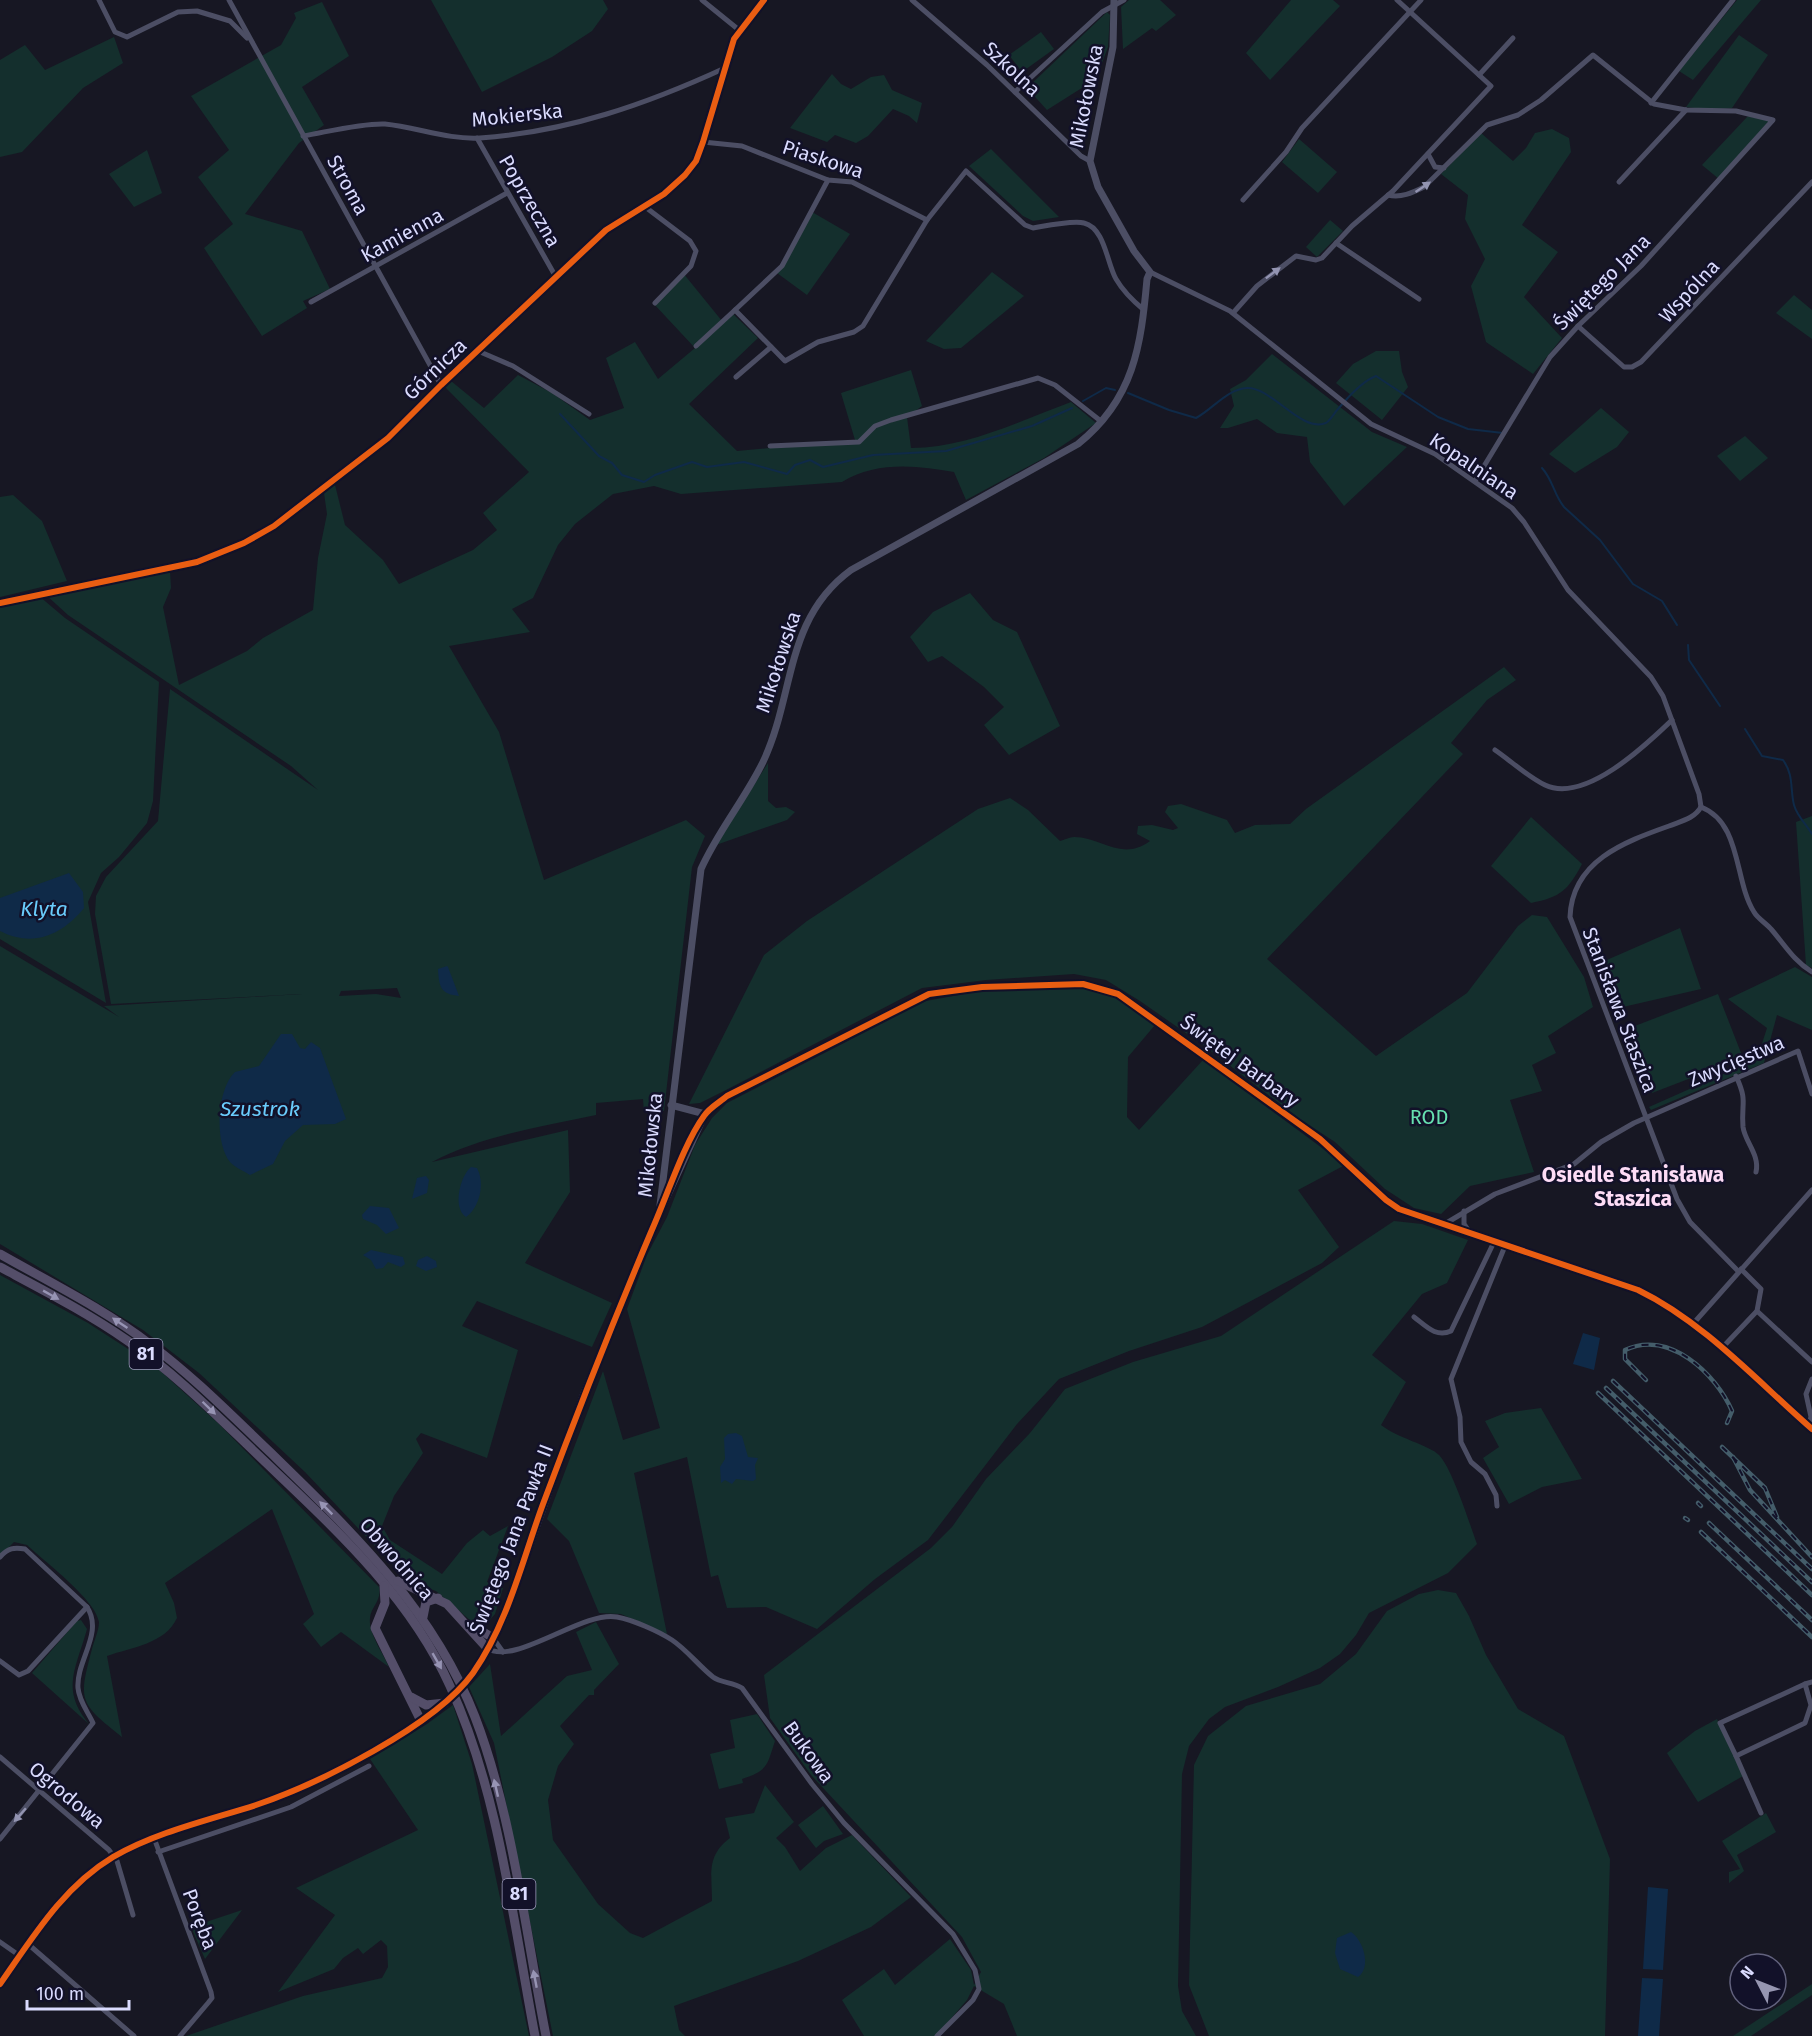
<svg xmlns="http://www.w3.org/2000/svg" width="1812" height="2036" viewBox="0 0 1812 2036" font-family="'Fira Sans',sans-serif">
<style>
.green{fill:#142f2d;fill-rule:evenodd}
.water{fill:#0f2a48}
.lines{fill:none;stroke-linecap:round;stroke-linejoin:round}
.stream{stroke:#0f2a48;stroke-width:2}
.minor{stroke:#4c4e64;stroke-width:5}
.tertiary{stroke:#4c4e64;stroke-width:7}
.primary{stroke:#544e69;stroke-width:9}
.rail-casing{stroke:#445d6a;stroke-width:4.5}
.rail{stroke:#121129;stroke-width:2;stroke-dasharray:7;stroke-linecap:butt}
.tertiary-bridge{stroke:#4c4e64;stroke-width:7}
.cycleway-casing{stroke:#121129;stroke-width:10}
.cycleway{stroke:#e95d12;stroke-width:6}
.oneway{fill:#9394b1}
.oneway2{fill:#9794b4}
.labels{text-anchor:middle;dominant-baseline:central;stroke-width:5;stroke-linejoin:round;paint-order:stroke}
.shield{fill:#121129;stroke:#9e9ebe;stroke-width:1.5}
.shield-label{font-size:18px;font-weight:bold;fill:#dadbfe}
.street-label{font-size:20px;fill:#dadbfe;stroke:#121129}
.park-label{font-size:20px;fill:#66dfb0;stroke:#121129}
.water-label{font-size:21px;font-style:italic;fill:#6accfc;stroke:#121129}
.neighbourhood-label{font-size:21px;font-weight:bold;fill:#fedcf6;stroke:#121129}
</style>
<rect width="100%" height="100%" fill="#171723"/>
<g class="green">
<polygon points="431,0 603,0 608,9 592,31 552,57 482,92"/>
<polygon points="1129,0 1160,0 1176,15 1156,31 1152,28 1123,49 1121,7"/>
<polygon points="1291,0 1333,0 1340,6 1270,80 1246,53"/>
<polygon points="1737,0 1761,0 1693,80 1679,71"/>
<polygon points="322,2 349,56 302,87 324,125 299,143 245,214 302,231 330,289 303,301 307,308 262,336 204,248 233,224 198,177 229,150 191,96 281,45 296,18 294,13"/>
<polygon points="1107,12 1110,15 1108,47 1096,79 1047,110 1027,88"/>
<polygon points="1041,32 1054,49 1022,72 1009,55"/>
<polygon points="1739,35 1768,55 1732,108 1710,110 1686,107"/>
<polygon points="114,37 123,63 83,88 22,152 0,157 0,60 25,45 45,70"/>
<polygon points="832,74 841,84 851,89 871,77 884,75 892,90 922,103 917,123 909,116 893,109 868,136 856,143 835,135 827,142 790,128"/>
<polygon points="1748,116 1769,121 1719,179 1702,165"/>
<polygon points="1552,129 1569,138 1571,152 1522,225 1558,252 1524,297 1562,338 1533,374 1486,342 1471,286 1485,259 1465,219 1468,195 1441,174 1481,133 1513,161 1526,148 1535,133"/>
<polygon points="1299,139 1337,172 1318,193 1282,162"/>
<polygon points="991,149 1059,217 1033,221 1023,216 969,166"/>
<polygon points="147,150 162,193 134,207 109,174"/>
<polygon points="812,212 850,234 807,295 777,273"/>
<polygon points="1330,220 1343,231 1317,257 1306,247"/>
<polygon points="992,272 1024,296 961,348 944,349 926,341"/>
<path d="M683 273 722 321 731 312 758 338 689 404 737 451 855 440 841 393 911 370 922 406 907 417 911 448C966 448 1020 421 1071 402L1096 423 1044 458 966 500 954 472C917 465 875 461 842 482L681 494 654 486 613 494 575 524 558 545 533 598 512 609 530 632 449 646 499 732 544 880 686 820 705 836 692 867 664 1111 644 1112 643 1099 596 1103V1115C541 1127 483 1135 432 1162L568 1130 570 1192 525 1263 612 1303 592 1347 477 1301 462 1326 518 1350 487 1458 421 1433 416 1439 423 1453 394 1496 382 1526 390 1540 442 1574 467 1543 483 1530 490 1536 508 1526 487 1582 503 1588 495 1614 487 1623 471 1621 436 1591 408 1581 305 1472 199 1373 143 1330 0 1244V946L119 1017 104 1006 302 994 111 1004 95 914 96 896 106 877 158 821 170 689 318 790 291 766 68 615 45 594 170 571 171 588 163 607 179 685 247 651 263 638 313 610 318 558 327 514 324 493 335 485 345 525 383 560 399 584 473 550 497 530 483 513 529 472 445 387 451 381 484 408 518 375 552 393 590 420 624 408 606 358 635 342 658 379 695 348 653 303ZM397 988 401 998 376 994 339 996 341 991Z"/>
<polygon points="1794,295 1812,310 1812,339 1776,313"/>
<polygon points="1376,351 1399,351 1402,372 1408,387 1382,420 1336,383 1353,364"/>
<polygon points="1272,354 1372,432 1407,447 1344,506 1310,462 1307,437 1277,433 1257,419 1228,428 1220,428 1234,406 1230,389 1246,380"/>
<polygon points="1601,408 1629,432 1617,447 1575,473 1549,454"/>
<polygon points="1745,436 1768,458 1740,481 1717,456"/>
<polygon points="13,495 42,521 67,581 0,597 0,497"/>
<polygon points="970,593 993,620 1017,632 1060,726 1009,755 984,725 1004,707 984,687 942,656 928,662 910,637 933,612"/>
<polygon points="39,596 65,618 159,682 153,801 147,823 119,857 101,873 88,902 106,1003 0,939 0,605"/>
<path d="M1504 667 1516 680 1487 700 1451 743 1463 754 1267 959 1376 1056 1467 993 1518 926 1532 915 1547 917 1584 977 1593 1007 1548 1036 1556 1053 1532 1065 1542 1091 1510 1100 1534 1172 1470 1186 1441 1214 1414 1208 1385 1189 1335 1142 1300 1119 1203 1045 1140 1001 1106 980 1074 974 986 980 922 988 724 1091 700 1103 689 1104 764 955 807 921 978 809 1010 798 1028 810 1060 841C1064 840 1070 837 1074 837 1102 837 1121 862 1150 841L1137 834 1138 826 1152 825 1173 830 1178 828 1165 812 1168 806 1181 804 1227 820 1235 833 1255 825 1290 824 1306 809Z"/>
<polygon points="768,763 768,801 776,808 786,807 795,812 787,820 716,845"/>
<polygon points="1812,816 1812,968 1806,965 1796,822"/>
<path d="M1531 817 1582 864C1568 890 1561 897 1531 903L1491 866Z"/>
<path d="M1680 928 1701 989 1610 1010C1614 992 1601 981 1593 966Z"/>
<polygon points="1795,967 1812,977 1812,1030 1777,1015 1764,1063 1651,1110 1649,1107 1757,1059 1767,1028 1728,999"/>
<polygon points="1074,988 1105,991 1155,1025 1128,1057 1127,1117 1139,1130 1203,1060 1345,1165 1298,1190 1339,1247 1322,1263 1202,1327 1129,1351 1059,1379 1017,1424 928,1540 875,1579 817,1629 766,1607 727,1608 718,1575 711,1577 687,1457 634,1473 667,1634 621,1614 599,1613 569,1541 547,1519 603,1371 623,1440 660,1428 627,1309 647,1255 667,1217 695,1145 712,1118 727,1103 926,1001 986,990"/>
<polygon points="1718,994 1743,1058 1652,1093 1627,1029"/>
<path d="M1394 1221 1422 1224 1468 1240 1447 1283 1422 1294 1372 1355 1406 1382 1381 1425C1397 1438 1429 1445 1439 1455 1452 1468 1470 1525 1477 1544L1448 1573 1369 1613 1356 1635 1340 1654 1320 1668 1278 1687 1225 1707 1209 1719 1189 1746 1182 1774 1178 1986 1182 2011 1196 2036H1017L1004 2004 974 1986 967 2000 936 2036H864L842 2000 884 1969 895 1985 950 1939 971 1970 974 1985 981 1972 962 1937 811 1775 770 1718 764 1675 931 1548 952 1527 986 1479 1030 1433 1065 1389 1133 1362 1221 1336Z"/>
<path d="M0 1275 88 1323 156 1367 219 1424 379 1587C382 1601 371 1606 370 1618 368 1633 383 1653 389 1667L341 1632 321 1647 303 1624 314 1614 272 1509 165 1583 174 1603 177 1618C165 1644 132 1647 107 1656L122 1737C79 1703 78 1701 92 1649 94 1641 99 1630 99 1622 96 1600 44 1561 27 1545L14 1542 0 1556Z"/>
<polygon points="1541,1408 1582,1479 1542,1487 1509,1504 1483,1458 1499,1447 1485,1421 1505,1413"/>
<polygon points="1438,1590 1456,1593 1469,1616 1486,1655 1518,1709 1564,1736 1610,1859 1605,2036 1209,2036 1189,1985 1194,1765 1208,1736 1246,1706 1320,1684 1356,1654 1387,1611 1419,1594"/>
<path d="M81 1620 87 1629C76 1669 60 1690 90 1725L32 1673 77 1621Z"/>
<path d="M596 1622 619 1664 594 1690V1695H589L560 1726 574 1744 558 1766 548 1800 553 1840 598 1904 630 1933 643 1938 712 1901C712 1874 706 1856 730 1838L725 1818 754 1813 765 1785 794 1822 776 1838 785 1847 800 1871 826 1848 852 1835 911 1897 871 1927 798 1961 674 2006 679 2030 685 2036H553L494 1743 469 1687 490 1664 501 1736 567 1676 592 1670 576 1632Z"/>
<polygon points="453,1705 472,1764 529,2036 186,2036 303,1996 382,1978 388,1967 387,1946 381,1940 363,1954 358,1948 343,1958 334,1969 278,1992 335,1915 296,1888 418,1830 370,1759 427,1724"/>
<path d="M757 1714 775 1741C767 1765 768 1771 742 1779L743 1783 719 1789 710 1754 735 1748 730 1720Z"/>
<polygon points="1717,1719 1743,1776 1698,1802 1667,1753 1695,1731"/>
<polygon points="823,1806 843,1834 824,1841 816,1848 798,1825"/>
<polygon points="1766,1813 1776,1832 1737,1855 1744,1871 1729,1883 1729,1872 1740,1869 1722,1841"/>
<polygon points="242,1910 205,1959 191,1927"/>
<polygon points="1812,1984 1812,1995 1751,2036 1733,2036"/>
</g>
<g class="water">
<path d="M69 873 83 892 84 908C62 935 33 948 0 931V898Z"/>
<path d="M447 966 448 967 459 996C441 994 439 988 438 969Z"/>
<path d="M281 1034H292L300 1048 305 1049 311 1042 320 1048 346 1119 335 1124 303 1125 285 1141 273 1164 250 1175C244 1171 234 1167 230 1162 214 1142 217 1089 235 1072L259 1066Z"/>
<path d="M471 1167 477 1168C485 1183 480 1207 466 1217 452 1208 460 1176 471 1167Z"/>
<polygon points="426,1176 429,1180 427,1193 412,1199 417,1178"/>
<polygon points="370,1206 389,1208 399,1228 386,1234 377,1225 363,1219 362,1215"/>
<polygon points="371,1250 403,1257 405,1264 401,1267 388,1262 383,1268 376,1269 371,1260 363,1255"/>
<polygon points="427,1256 436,1261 437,1267 426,1271 416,1266 418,1260"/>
<polygon points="1583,1333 1600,1338 1594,1370 1573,1364"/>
<polygon points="736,1433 742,1436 748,1457 758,1458 755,1465 756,1479 753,1481 736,1479 732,1484 725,1480 721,1483 720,1467 725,1459 724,1438 728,1434"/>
<polygon points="1648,1887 1668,1889 1663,1970 1643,1969"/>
<path d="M1351 1932C1363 1940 1372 1967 1358 1977L1340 1969 1335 1953 1337 1938Z"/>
<polygon points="1642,1978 1663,1979 1659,2036 1638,2036"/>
</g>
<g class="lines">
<g class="stream">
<path d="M1128 393 1169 410 1196 418C1213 409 1227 389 1247 388 1272 387 1301 433 1326 423 1331 420 1334 413 1338 409 1348 397 1362 381 1376 376L1438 417 1468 429 1503 433"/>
<polyline points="1083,401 1106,388 1115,390"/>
<polyline points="560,414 599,456 612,463 622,475 644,482 655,475 692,462 707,467 744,462 787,474 795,465 810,460 823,467 873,455 946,451 1032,426 1072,408"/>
<path d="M1542 468C1553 480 1554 495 1564 507L1600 540 1633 584 1662 601 1677 625"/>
<polyline points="1688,645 1689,660 1720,706"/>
<path d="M1745 729 1762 756 1783 760C1794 775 1790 789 1794 805 1797 816 1806 824 1812 834"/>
</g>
<g class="minor">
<polyline points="99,0 115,32 127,37 178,12 197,11 230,21 247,38"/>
<polyline points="229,0 441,385"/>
<polyline points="702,0 739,30"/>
<polyline points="912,0 987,65 1081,156 1090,161"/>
<polyline points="1479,75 1513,38"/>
<polyline points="1015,92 1102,12 1124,0"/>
<polyline points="1651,103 1733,0"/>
<path d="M303 136C327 132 361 123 385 124 416 127 449 140 480 138 567 132 647 104 725 68"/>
<polyline points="477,138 557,279"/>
<polyline points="703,142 742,146 828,180 852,182 927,220"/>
<polyline points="1428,154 1435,167 1444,168"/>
<path d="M828 180 782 266 735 310 785 361 818 342 854 332 863 326 927 220 966 171 1025 225 1033 228C1045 226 1073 220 1084 223 1105 228 1107 264 1116 279 1123 291 1133 301 1144 310"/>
<polyline points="1619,182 1686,110"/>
<path d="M1388 195C1401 198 1412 193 1424 187L1487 125 1518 115 1541 100 1593 55 1654 104 1686 110 1736 111 1773 120 1641 266 1578 326 1550 357 1475 481"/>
<polyline points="1243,200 1286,152 1302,128 1421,0"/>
<polyline points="644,206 690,241 696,251 691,266 655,303"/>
<polyline points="1336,243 1419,299"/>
<polyline points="1150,272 1230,311 1371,424 1435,454 1512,508 1524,522 1568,590 1651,677 1663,696 1699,794 1701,807"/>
<polyline points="311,302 507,193"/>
<polyline points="1233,313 1257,286 1296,256 1316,260 1322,258 1352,226 1393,191 1491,86 1397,0"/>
<polyline points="1578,326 1624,367 1632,367 1641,362 1812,182"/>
<polyline points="696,346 735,310"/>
<polyline points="478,351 513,366 589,414"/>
<polyline points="736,377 771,347"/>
<polyline points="770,446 859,442 875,426 891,420 1038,378 1055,385 1102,422"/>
<polyline points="0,603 197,562 244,543 274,526 388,438 441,385 606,230 664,194 685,175 696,161 703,142 734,39 764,0"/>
<path d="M1495 750C1511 761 1528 777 1545 785 1585 804 1647 744 1672 720"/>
<path d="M1701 807C1694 819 1681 821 1669 826 1624 842 1572 861 1570 917L1677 1199 1690 1222 1738 1271"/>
<path d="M1701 807C1742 823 1734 881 1754 912 1758 919 1766 923 1771 929 1785 945 1793 960 1812 972"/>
<path d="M1736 1076C1748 1102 1741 1102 1743 1127 1745 1142 1760 1155 1756 1172"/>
<polyline points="1464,1211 1464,1224 1470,1233"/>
<polyline points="1443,1225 1495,1194 1574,1164 1601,1142 1634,1123 1798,1051 1812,1094"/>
<polyline points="1757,1311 1812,1362"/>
<path d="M1414 1317C1426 1326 1436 1338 1451 1331L1494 1242"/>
<polyline points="1692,1325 1812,1190"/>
<polyline points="1721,1349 1757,1311 1761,1289 1741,1269"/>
<polyline points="1808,1426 1811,1417 1806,1394 1812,1379"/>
<polyline points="1497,1506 1496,1495 1485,1474 1471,1462 1461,1442 1460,1417 1451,1379 1505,1246"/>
<path d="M0 1557C8 1548 14 1547 25 1549L87 1607C104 1633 76 1661 78 1688 79 1701 88 1712 93 1723L0 1839"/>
<polyline points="493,1638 503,1652"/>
<path d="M487 1648C514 1667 583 1610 617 1617 633 1620 658 1631 672 1640 687 1650 699 1666 713 1677 721 1683 733 1682 742 1688L812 1784 844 1823 953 1934 975 1970 979 1989 973 2000 937 2036"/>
<polyline points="0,1661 19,1675 28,1671 87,1607"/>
<polyline points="1736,1756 1720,1723 1805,1684"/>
<polyline points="0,1757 109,1850 117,1861 133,1915"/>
<polyline points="1761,1813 1736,1756 1805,1723 1811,1705 1805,1684 1812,1682"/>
<polyline points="154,1838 211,1992 212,1998 208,2003 180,2036"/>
<polyline points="158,1852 291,1807 369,1766"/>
<polyline points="0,1942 20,1956"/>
<polyline points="28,1944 134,2036"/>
</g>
<g class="tertiary">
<polyline points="671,1105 705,1114"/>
<path d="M660 1205 701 869C718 831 745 799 763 762 795 695 784 619 851 570L1078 444C1134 399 1141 346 1147 279L1150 272 1134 251 1098 187 1090 161 1113 47 1114 0"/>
<path d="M472 1675 504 1618 584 1393 660 1212 705 1114 727 1096 929 994 982 987 1083 984 1118 994 1320 1139 1386 1200 1399 1209 1638 1290C1704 1322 1758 1382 1812 1429"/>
<path d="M0 1984C26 1948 50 1904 85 1877 144 1831 221 1820 290 1792 344 1771 398 1739 443 1704"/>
</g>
<g class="primary">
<path d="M0 1254C51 1283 104 1309 151 1345 194 1377 232 1416 271 1453 352 1532 433 1609 475 1717 512 1813 526 1934 546 2036"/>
<path d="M0 1267C43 1290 88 1313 128 1341 176 1374 216 1415 258 1455 330 1524 409 1594 450 1686 499 1793 513 1921 535 2036"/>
<polyline points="398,1581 447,1604 487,1648"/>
<polyline points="384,1586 385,1603 375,1628 421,1721"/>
<polyline points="423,1617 426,1602 438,1598"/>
<polyline points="472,1625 493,1638"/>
<polyline points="411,1697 426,1705 445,1703"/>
</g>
<g class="rail-casing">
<g id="rail">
<path d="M1646 1380 1625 1359V1350C1669 1329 1716 1374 1732 1411L1727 1423"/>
<polyline points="1613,1381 1812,1569"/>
<polyline points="1606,1388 1812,1582"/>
<polyline points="1598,1393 1812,1595"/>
<polyline points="1722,1447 1765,1488 1777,1517"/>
<polyline points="1733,1457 1750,1490 1812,1557"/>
<polyline points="1698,1503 1701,1506"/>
<polyline points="1685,1518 1688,1520"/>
<polyline points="1709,1523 1812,1620"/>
<polyline points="1701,1532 1812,1637"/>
</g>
</g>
<use href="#rail" class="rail"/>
<polyline class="tertiary-bridge" points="445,1703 472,1675"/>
<g class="cycleway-casing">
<g id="cycleway">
<polyline points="0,603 197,562 244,543 274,526 388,438 441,385 606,230 664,194 685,175 696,161 703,142 734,39 764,0"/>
<path d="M0 1984C33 1937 63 1887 113 1857 156 1832 209 1820 256 1805 318 1784 435 1726 473 1673 508 1623 522 1561 543 1504 577 1413 613 1322 651 1232 666 1199 684 1143 704 1116 709 1108 720 1102 727 1096L929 994 982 987 1083 984 1118 994 1320 1139 1386 1200 1399 1209 1638 1290C1704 1322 1758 1382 1812 1429"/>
</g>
</g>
<use href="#cycleway" class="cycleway"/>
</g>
<defs><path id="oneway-solid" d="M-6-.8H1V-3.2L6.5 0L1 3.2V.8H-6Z" transform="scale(1.5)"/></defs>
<g class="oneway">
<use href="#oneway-solid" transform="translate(1423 187) rotate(-34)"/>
<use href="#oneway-solid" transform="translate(1273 273) rotate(-37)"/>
<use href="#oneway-solid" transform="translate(20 1815) rotate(131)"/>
</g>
<g class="oneway2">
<use href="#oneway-solid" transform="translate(51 1295) rotate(29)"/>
<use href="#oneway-solid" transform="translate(120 1323) rotate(-146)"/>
<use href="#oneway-solid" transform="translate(209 1408) rotate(44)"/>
<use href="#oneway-solid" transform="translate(326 1508) rotate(-135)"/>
<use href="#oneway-solid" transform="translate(437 1661) rotate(60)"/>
<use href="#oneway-solid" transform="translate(496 1788) rotate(-103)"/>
<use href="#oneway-solid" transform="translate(535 1979) rotate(-101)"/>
</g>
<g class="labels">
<g class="shield">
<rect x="129.5" y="1339" width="33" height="30" rx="4.5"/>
<rect x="502.5" y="1879" width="33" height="30" rx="4.5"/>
</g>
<g class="shield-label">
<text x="146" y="1354">81</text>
<text x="519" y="1894">81</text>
</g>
<g class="street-label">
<text transform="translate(1012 69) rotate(43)">Szkolna</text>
<text transform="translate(1086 96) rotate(-79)">Mikołowska</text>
<text transform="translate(517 115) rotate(-6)">Mokierska</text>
<text transform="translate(823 159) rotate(18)">Piaskowa</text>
<text transform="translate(348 185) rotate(61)">Stroma</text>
<text transform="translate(530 201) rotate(60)">Poprzeczna</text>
<text transform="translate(402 235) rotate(-29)">Kamienna</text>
<text transform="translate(1602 282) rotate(-45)">Świętego Jana</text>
<text transform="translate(1689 291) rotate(-47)">Wspólna</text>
<text transform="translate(435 369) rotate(-44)">Górnicza</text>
<text transform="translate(1474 466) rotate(34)">Kopalniana</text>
<text transform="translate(778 662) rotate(-72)">Mikołowska</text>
<text transform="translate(1620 1010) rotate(69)">Stanisława Staszica</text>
<text transform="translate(1240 1061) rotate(36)">Świętej Barbary</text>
<text transform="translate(1736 1061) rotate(-23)">Zwycięstwa</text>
<text transform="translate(650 1145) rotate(-84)">Mikołowska</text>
<text transform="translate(511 1539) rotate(-69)">Świętego Jana Pawła II</text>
<text transform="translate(397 1559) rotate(49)">Obwodnica</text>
<text transform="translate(809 1752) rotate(54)">Bukowa</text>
<text transform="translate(67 1795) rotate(40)">Ogrodowa</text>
<text transform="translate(200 1919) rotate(69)">Poręba</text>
</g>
<g class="park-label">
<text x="1429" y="1117">ROD</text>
</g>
<g class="water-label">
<text x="44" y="909">Klyta</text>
<text x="260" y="1109">Szustrok</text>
</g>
<g class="neighbourhood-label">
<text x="1633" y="1175">Osiedle Stanisława<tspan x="1633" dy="24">Staszica</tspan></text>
</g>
</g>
<g transform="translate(1758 1982) rotate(312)"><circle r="28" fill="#121129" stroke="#62627e" stroke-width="1.5"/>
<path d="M0-4.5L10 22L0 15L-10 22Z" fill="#9696b1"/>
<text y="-9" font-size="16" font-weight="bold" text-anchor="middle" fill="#dadbfe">N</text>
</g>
<path d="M27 2000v9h102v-9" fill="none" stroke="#dadbfe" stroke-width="3"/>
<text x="36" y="2000" font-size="18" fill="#dadbfe" stroke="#121129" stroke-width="4.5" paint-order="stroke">100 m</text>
</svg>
